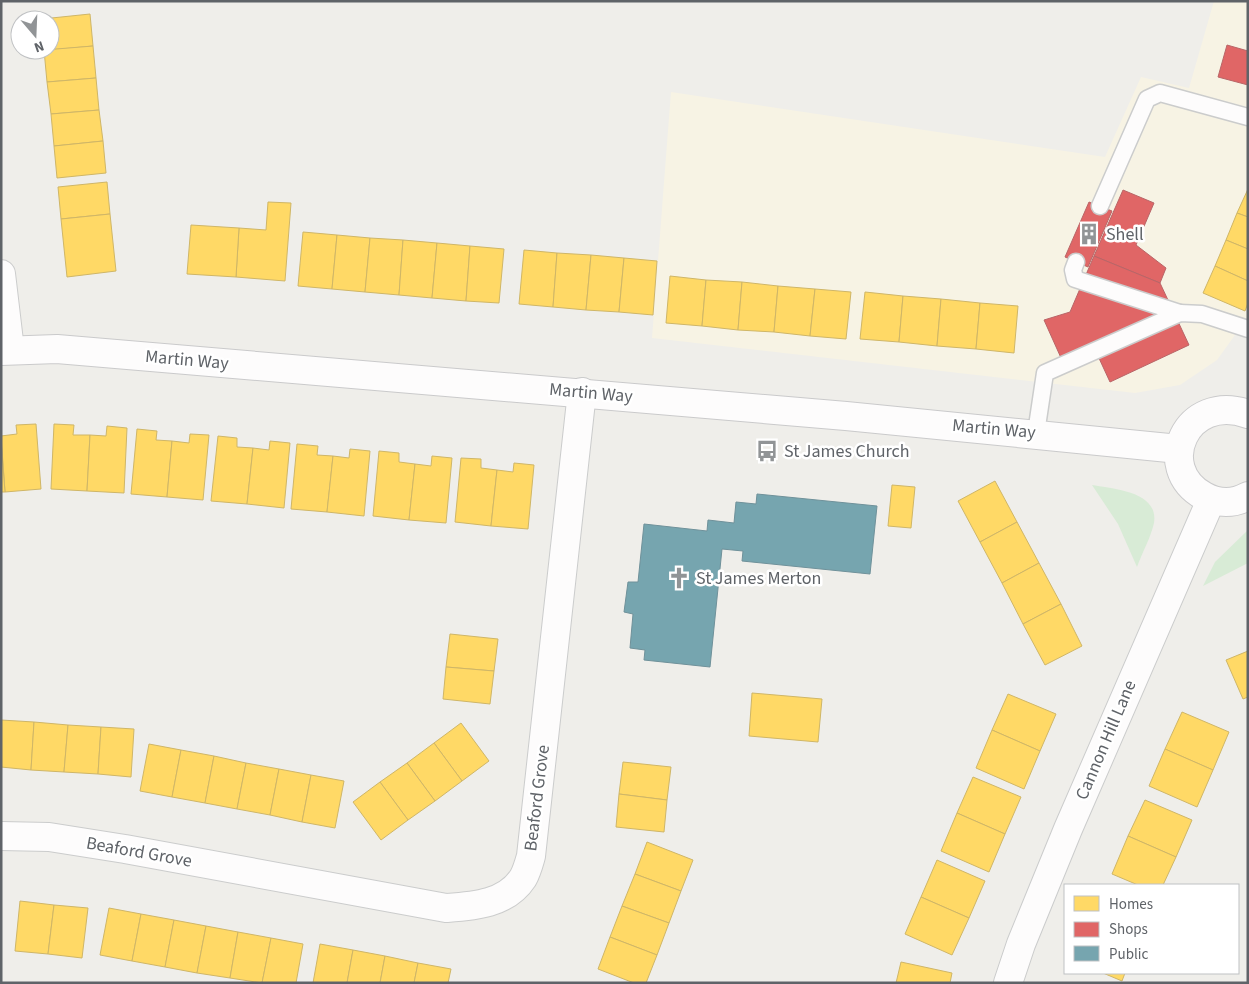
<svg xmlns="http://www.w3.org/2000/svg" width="1249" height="984" viewBox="0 0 1249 984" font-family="'Source Sans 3',sans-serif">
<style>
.commercial{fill:#f7f3e4}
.green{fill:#d8ebd6}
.homes{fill:#ffd966;stroke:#cfb667}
.shops{fill:#e06666;stroke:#b96567}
.public{fill:#76a5af;stroke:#6f919a}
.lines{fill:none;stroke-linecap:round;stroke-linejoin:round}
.service-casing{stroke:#cbcccc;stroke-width:19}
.minor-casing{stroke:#cbcccc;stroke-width:30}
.secondary-casing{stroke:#cacacb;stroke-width:30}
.service{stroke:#fdfcfc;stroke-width:16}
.minor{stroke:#fdfcfc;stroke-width:28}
.secondary{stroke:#fdfcfc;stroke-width:28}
.labels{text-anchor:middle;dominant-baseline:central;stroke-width:5;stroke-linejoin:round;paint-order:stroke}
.poi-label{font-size:18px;fill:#5f6368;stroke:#fff;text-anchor:start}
.street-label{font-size:18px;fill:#5f6368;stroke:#fff}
</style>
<rect width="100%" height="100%" fill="#efeeea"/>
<polygon class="commercial" points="1214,1 1248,1 1248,317 1217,360 1180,385 1135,393 652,338 671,92 1105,157 1141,77 1189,88"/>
<g class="green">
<path d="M1092 485C1113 489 1159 491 1154 523 1151 537 1142 553 1137 567L1118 524Z"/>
<polygon points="1248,530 1248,563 1203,586 1215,562"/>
</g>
<g class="homes">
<polygon points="90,14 93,46 50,50 50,20 42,19"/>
<polygon points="93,46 96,78 47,82 44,50"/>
<polygon points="96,78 99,110 51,114 47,82"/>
<polygon points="99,110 103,141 54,146 51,114"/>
<polygon points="103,141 106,173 57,178 54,146"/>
<polygon points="107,182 110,214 61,219 58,187"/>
<polygon points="1248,189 1248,217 1237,213"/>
<polygon points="268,202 291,203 285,281 236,277 239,228 266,230"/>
<polygon points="1237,213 1248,217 1248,249 1226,240"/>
<polygon points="110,214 116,271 67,277 61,219"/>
<polygon points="191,225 239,228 236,277 187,274"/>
<polygon points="303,232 337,235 332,289 298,286"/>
<polygon points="337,235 370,238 365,292 332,289"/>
<polygon points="370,238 403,240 399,295 365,292"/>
<polygon points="403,240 437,243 432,298 399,295"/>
<polygon points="1226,240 1248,249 1248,281 1215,266"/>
<polygon points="437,243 470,246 466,301 432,298"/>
<polygon points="470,246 504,249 499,303 466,301"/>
<polygon points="524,250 557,253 553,307 519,304"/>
<polygon points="557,253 591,255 586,310 553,307"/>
<polygon points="591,255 624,258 619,312 586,310"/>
<polygon points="624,258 657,261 653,315 619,312"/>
<polygon points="1215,266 1248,281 1248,303 1245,311 1203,293"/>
<polygon points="670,276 706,280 702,326 666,323"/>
<polygon points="706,280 742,282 738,330 702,326"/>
<polygon points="742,282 778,286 774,332 738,330"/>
<polygon points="778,286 815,289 810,336 774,332"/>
<polygon points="815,289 851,292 846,339 810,336"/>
<polygon points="865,292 903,296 899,342 860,339"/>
<polygon points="903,296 941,299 937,346 899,342"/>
<polygon points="941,299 980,303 976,349 937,346"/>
<polygon points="980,303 1018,306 1014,353 976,349"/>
<polygon points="36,424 41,489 5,492 1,436 17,434 16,425"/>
<polygon points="54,424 74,425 73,435 90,435 87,491 51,489"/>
<polygon points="107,426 127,428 124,493 87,491 90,435 106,436"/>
<polygon points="137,429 157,431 156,440 172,441 167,497 131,494"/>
<polygon points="190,434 209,435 203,500 167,497 172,441 189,443"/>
<polygon points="218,436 237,438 237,447 253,448 247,504 211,501"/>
<polygon points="1,441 5,492 1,492"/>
<polygon points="270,441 290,443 284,508 247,504 253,448 269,450"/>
<polygon points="297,444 318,446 317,455 333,456 327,512 291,509"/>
<polygon points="350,449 370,451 364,516 327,512 333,456 349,458"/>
<polygon points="379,451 399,453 399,462 415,464 409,520 373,516"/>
<polygon points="432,456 452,458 446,523 409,520 415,464 431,466"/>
<polygon points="461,458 481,459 481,468 497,470 491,526 455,522"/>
<polygon points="514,463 534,465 528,529 491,526 497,470 513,472"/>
<polygon points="995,481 1017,522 980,542 958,501"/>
<polygon points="892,485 915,487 911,528 888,526"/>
<polygon points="1017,522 1039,563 1002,583 980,542"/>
<polygon points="1039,563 1061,604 1023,624 1002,583"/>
<polygon points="1061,604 1082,646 1045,665 1023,624"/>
<polygon points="450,634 498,639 494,671 446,667"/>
<polygon points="1248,651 1248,697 1243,699 1226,660"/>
<polygon points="446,667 494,671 490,704 443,699"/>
<polygon points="752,693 822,699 818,742 749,736"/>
<polygon points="1008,694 1056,714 1040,751 992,730"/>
<polygon points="1182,712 1229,732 1213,770 1165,749"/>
<polygon points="1,720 34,722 31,770 1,767"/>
<polygon points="34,722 68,725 64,772 31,770"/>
<polygon points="461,723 489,761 462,781 434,743"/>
<polygon points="68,725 101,727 98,774 64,772"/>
<polygon points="101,727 134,729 131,777 98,774"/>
<polygon points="992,730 1040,751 1024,789 976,768"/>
<polygon points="434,743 462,781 435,801 407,763"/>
<polygon points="149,744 181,750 172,797 140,791"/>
<polygon points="1165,749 1213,770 1197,807 1149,786"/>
<polygon points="181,750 214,756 205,803 172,797"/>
<polygon points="214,756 246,763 237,809 205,803"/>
<polygon points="623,762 671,767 667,800 619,794"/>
<polygon points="246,763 279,769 270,815 237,809"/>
<polygon points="407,763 435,801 408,820 380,782"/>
<polygon points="279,769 311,775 302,822 270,815"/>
<polygon points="311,775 344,781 335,828 302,822"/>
<polygon points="973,777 1021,797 1005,834 957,813"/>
<polygon points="380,782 408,820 381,840 353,802"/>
<polygon points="619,794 667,800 664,832 616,827"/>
<polygon points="1145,800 1192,820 1176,857 1128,836"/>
<polygon points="957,813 1005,834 989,872 941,851"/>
<polygon points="1128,836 1176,857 1163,885 1138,885 1112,874"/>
<polygon points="647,842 693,860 681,891 635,874"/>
<polygon points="937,860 985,881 969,918 921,897"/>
<polygon points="635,874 681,891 669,923 622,906"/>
<polygon points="921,897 969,918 952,955 905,934"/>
<polygon points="20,901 54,905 48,954 15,951"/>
<polygon points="54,905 88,908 82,958 48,954"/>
<polygon points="622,906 669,923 657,955 610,937"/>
<polygon points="109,908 141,914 132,961 100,955"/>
<polygon points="141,914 174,920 165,967 132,961"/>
<polygon points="174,920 206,926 197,973 165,967"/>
<polygon points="206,926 238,932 230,978 197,973"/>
<polygon points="238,932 271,938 262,983 230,978"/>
<polygon points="610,937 657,955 646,983 634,983 598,969"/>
<polygon points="271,938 303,944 296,983 262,983"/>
<polygon points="320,944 353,950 347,983 313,983"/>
<polygon points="353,950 385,956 380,983 347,983"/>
<polygon points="385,956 418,963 414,983 380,983"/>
<polygon points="901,962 952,973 950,983 896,983"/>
<polygon points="418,963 451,969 448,983 414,983"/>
<polygon points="1103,973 1125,973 1122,981"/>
</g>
<g class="shops">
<polygon points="1227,45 1248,51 1248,85 1218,77"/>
<polygon points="1123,190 1154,203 1136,245 1166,268 1160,283 1094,256"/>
<polygon points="1089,202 1112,211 1088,267 1065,257"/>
<polygon points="1094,256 1160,283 1189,345 1110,382 1098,356 1066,369 1044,320 1070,312"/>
</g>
<polygon class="public" points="757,494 877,506 870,574 742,561 743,551 722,549 710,667 644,660 645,650 630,648 633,614 624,612 628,582 638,582 644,524 707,531 708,520 734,523 736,502 756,504"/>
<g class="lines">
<g class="service-casing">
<g id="service">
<polyline points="1100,206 1147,99 1160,93 1248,117"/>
<polyline points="1076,262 1073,270 1075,279 1180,313"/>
<polyline points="1036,433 1045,373 1180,313 1202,314 1248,329"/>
</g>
</g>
<g class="minor-casing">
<g id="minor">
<polyline points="1,274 10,350"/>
<path d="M1 836 49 837 125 849 446 908C474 906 506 904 523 878 527 871 529 863 531 856L582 392"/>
<polyline points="1008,983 1021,944 1068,829 1211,500"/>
</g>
</g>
<g class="secondary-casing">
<g id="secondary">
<polyline points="1,351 57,349 846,416 1179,449"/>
<path d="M1248 414C1186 392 1153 468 1204 496 1218 504 1234 504 1248 496"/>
</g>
</g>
<use href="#service" class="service"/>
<use href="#minor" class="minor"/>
<use href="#secondary" class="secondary"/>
</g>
<defs>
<g id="building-bare" transform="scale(1.725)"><path d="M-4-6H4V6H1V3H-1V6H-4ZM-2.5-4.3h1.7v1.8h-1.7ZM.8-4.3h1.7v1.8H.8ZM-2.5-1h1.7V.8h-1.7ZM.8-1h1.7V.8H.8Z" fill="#919496" stroke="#fff" stroke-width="2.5" paint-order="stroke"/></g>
<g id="bus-bare" transform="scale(1.725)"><path d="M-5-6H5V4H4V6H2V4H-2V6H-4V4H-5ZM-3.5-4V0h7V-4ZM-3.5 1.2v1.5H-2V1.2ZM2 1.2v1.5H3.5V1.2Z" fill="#919496" stroke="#fff" stroke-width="2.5" paint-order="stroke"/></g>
<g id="church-bare" transform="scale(1.725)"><path d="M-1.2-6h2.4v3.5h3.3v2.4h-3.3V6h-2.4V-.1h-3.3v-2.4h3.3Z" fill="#919496" stroke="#fff" stroke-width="2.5" paint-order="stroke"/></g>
</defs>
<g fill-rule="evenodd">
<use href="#building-bare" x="1089" y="234"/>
<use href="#bus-bare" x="767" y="451"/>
<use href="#church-bare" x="679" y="578"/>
</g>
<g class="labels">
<g class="poi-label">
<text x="1106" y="234">Shell</text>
<text x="784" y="451">St James Church</text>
<text x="696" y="578">St James Merton</text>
</g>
<g class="street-label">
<text transform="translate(187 360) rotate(5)">Martin Way</text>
<text transform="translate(591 393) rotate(5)">Martin Way</text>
<text transform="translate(994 429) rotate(5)">Martin Way</text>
<text transform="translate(1106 740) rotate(-67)">Cannon Hill Lane</text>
<text transform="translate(537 798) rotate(-83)">Beaford Grove</text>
<text transform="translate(139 852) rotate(10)">Beaford Grove</text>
</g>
</g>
<rect width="1249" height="984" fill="none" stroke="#5f6368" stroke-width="5"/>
<rect x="1064" y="884" width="175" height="90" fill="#ffffff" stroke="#bfc1c3"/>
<rect x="1074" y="896" width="25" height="15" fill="#ffd966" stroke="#bfc1c3"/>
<text x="1109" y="909" font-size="15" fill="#5f6368">Homes</text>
<rect x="1074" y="922" width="25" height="15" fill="#e06666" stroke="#bfc1c3"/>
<text x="1109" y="934" font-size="15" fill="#5f6368">Shops</text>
<rect x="1074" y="946" width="25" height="15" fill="#76a5af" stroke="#bfc1c3"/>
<text x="1109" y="959" font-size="15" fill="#5f6368">Public</text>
<g transform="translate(35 35) rotate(161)"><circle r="24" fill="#ffffff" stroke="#bfc1c3"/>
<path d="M0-4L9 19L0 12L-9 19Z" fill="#919496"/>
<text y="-8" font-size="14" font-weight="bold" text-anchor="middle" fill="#5f6368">N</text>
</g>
</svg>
